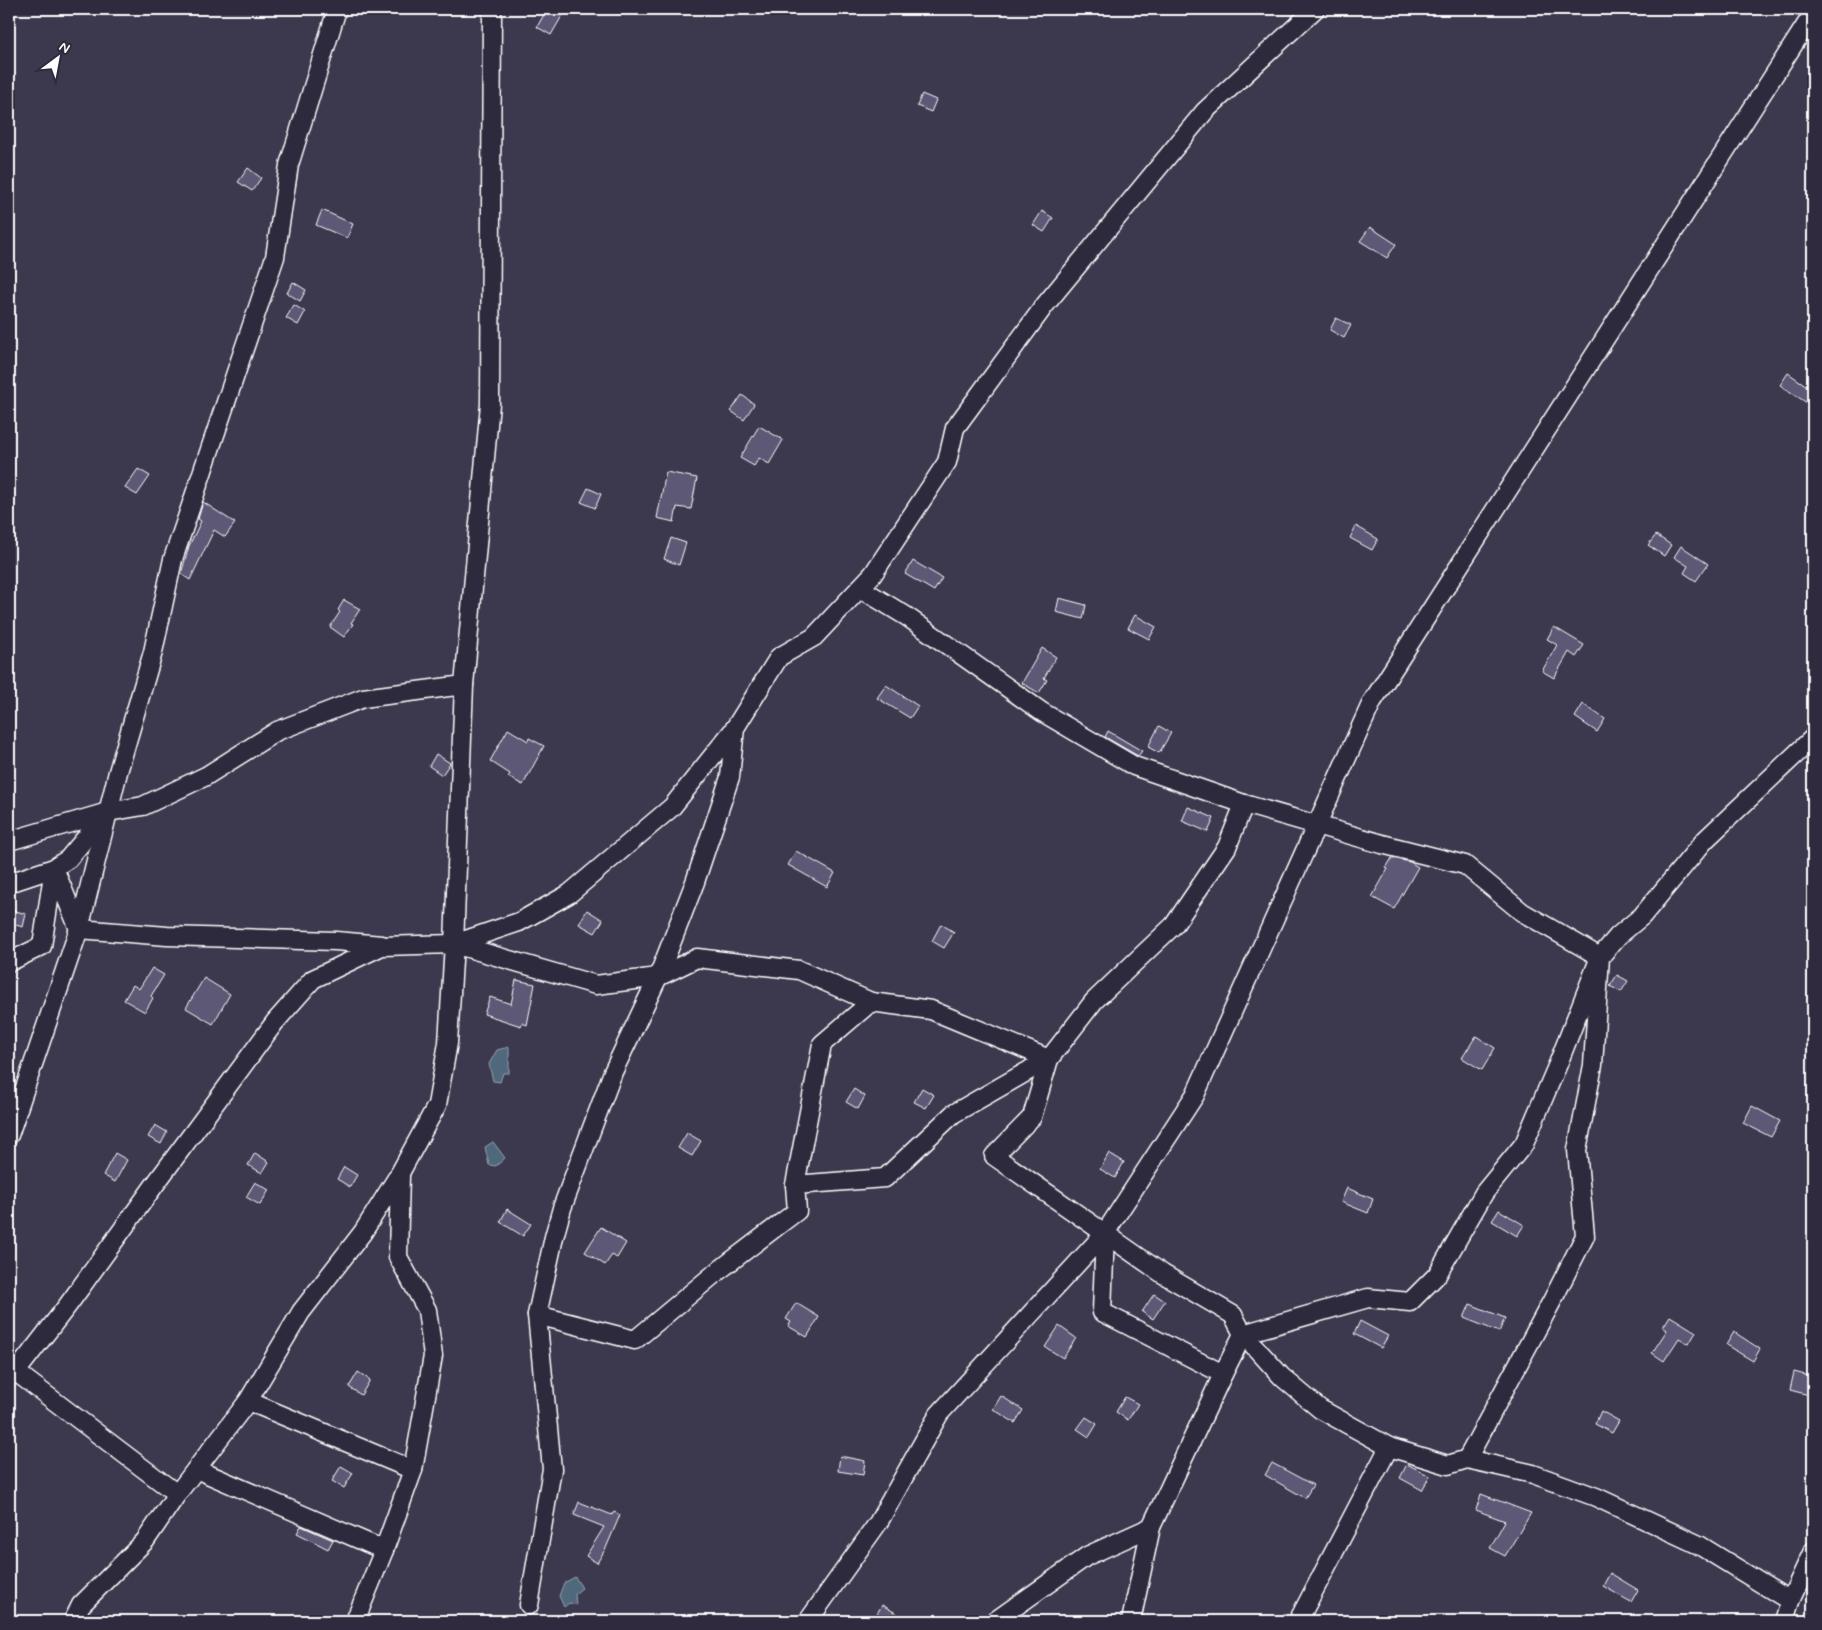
<svg xmlns="http://www.w3.org/2000/svg" width="1822" height="1630" viewBox="0 0 1822 1630" font-family="Mynerve,sans-serif">
<style>
.water{fill:#50677c;stroke:#96a4b0}
.building{fill:#5b5875;stroke:#fff}
.lines{fill:none;stroke-linecap:round;stroke-linejoin:round}
.minor-casing{stroke:#fff;stroke-width:21}
.minor{stroke:#2f2a3d;stroke-width:18}
</style>
<rect width="100%" height="100%" fill="#3c384e"/>
<filter id="ink" filterUnits="userSpaceOnUse"><feTurbulence type="fractalNoise" baseFrequency=".02" numOctaves="2"/><feDisplacementMap in="SourceGraphic" scale="10" xChannelSelector="R" yChannelSelector="G"/><feConvolveMatrix kernelMatrix="1 2 1 2 8 2 1 2 1" color-interpolation-filters="sRGB"/></filter>
<g filter="url(#ink)">
<g class="water">
<polygon points="509,1047 509,1073 503,1073 500,1082 493,1081 489,1064 497,1050"/>
<polygon points="493,1142 505,1158 496,1166 489,1165 485,1147"/>
<polygon points="575,1577 582,1588 575,1594 576,1605 569,1603 564,1607 559,1596 564,1583"/>
</g>
<g class="building">
<polygon points="547,9 566,9 551,35 537,27"/>
<polygon points="922,94 936,100 931,112 917,106"/>
<polygon points="248,168 261,178 252,191 238,182"/>
<polygon points="322,210 353,224 347,238 316,225"/>
<polygon points="1042,211 1053,218 1044,232 1033,225"/>
<polygon points="1370,227 1396,244 1387,258 1360,241"/>
<polygon points="293,282 306,290 300,301 287,293"/>
<polygon points="294,305 305,312 298,325 286,318"/>
<polygon points="1336,318 1351,325 1344,338 1330,330"/>
<polygon points="1788,373 1813,390 1813,407 1780,385"/>
<polygon points="742,395 754,404 744,420 731,411"/>
<polygon points="759,426 783,440 769,464 759,458 754,466 740,458"/>
<polygon points="138,469 150,476 137,495 125,488"/>
<polygon points="666,472 697,478 691,509 677,507 674,522 657,518"/>
<polygon points="588,488 601,494 595,508 581,502"/>
<polygon points="203,502 235,523 225,537 214,530 190,580 181,574 189,546 201,521 198,519"/>
<polygon points="1356,526 1378,539 1372,550 1350,538"/>
<polygon points="1656,535 1671,545 1664,556 1648,545"/>
<polygon points="671,538 686,543 679,565 664,559"/>
<polygon points="1681,546 1708,564 1696,581 1684,573 1688,566 1674,557"/>
<polygon points="913,561 942,578 934,591 905,574"/>
<polygon points="1059,598 1086,605 1083,619 1056,612"/>
<polygon points="344,600 360,609 351,623 353,624 344,637 330,627 340,612 338,610"/>
<polygon points="1135,615 1156,627 1149,639 1128,628"/>
<polygon points="1554,627 1584,645 1576,657 1569,652 1554,678 1542,671 1557,645 1547,639"/>
<polygon points="1042,648 1056,657 1044,678 1047,680 1039,693 1022,683"/>
<polygon points="886,685 918,706 910,718 877,698"/>
<polygon points="1583,704 1605,719 1597,732 1575,717"/>
<polygon points="1159,726 1171,733 1159,753 1148,747"/>
<polygon points="508,729 528,741 529,738 544,746 523,785 508,777 510,774 490,761"/>
<polygon points="1108,731 1142,751 1138,756 1105,737"/>
<polygon points="436,754 450,763 442,775 429,766"/>
<polygon points="1188,807 1214,818 1208,832 1182,821"/>
<polygon points="796,851 835,873 827,887 788,865"/>
<polygon points="1392,858 1410,862 1418,867 1394,909 1372,897 1388,869 1386,868"/>
<polygon points="9,909 26,914 23,927 9,923"/>
<polygon points="587,910 603,920 595,933 579,924"/>
<polygon points="941,924 954,932 944,948 932,941"/>
<polygon points="152,968 164,975 151,996 153,998 145,1012 124,1000 133,985 139,989"/>
<polygon points="1617,975 1628,981 1621,992 1610,986"/>
<polygon points="204,978 230,994 213,1024 186,1008"/>
<polygon points="516,980 535,984 527,1025 522,1023 521,1026 484,1014 490,997 511,1004"/>
<polygon points="1476,1036 1495,1048 1482,1070 1462,1058"/>
<polygon points="922,1088 934,1095 926,1108 914,1102"/>
<polygon points="854,1089 865,1096 858,1109 846,1102"/>
<polygon points="1752,1106 1780,1121 1771,1137 1743,1123"/>
<polygon points="155,1125 167,1132 161,1144 148,1137"/>
<polygon points="687,1133 701,1141 692,1156 678,1148"/>
<polygon points="115,1153 127,1160 115,1182 103,1175"/>
<polygon points="255,1153 269,1162 262,1173 248,1165"/>
<polygon points="1109,1153 1124,1162 1115,1178 1100,1169"/>
<polygon points="344,1167 357,1175 350,1187 337,1179"/>
<polygon points="255,1182 269,1190 260,1205 246,1197"/>
<polygon points="1347,1188 1373,1199 1368,1213 1341,1202"/>
<polygon points="507,1209 531,1224 523,1236 500,1222"/>
<polygon points="1499,1210 1524,1225 1517,1236 1492,1221"/>
<polygon points="601,1227 626,1243 617,1258 612,1255 605,1265 585,1252"/>
<polygon points="1154,1294 1165,1301 1153,1319 1142,1312"/>
<polygon points="796,1303 819,1317 807,1337 788,1326 791,1322 786,1319"/>
<polygon points="1470,1304 1505,1318 1499,1332 1464,1318"/>
<polygon points="1670,1316 1696,1332 1689,1344 1679,1338 1664,1361 1652,1353 1667,1330 1663,1327"/>
<polygon points="1360,1321 1388,1336 1381,1348 1354,1334"/>
<polygon points="1059,1326 1076,1338 1063,1358 1045,1347"/>
<polygon points="1734,1332 1760,1349 1753,1361 1726,1345"/>
<polygon points="358,1372 370,1380 361,1395 349,1387"/>
<polygon points="1794,1372 1813,1377 1813,1396 1790,1390"/>
<polygon points="1001,1396 1023,1410 1015,1423 993,1409"/>
<polygon points="1125,1397 1138,1404 1128,1420 1116,1412"/>
<polygon points="1601,1411 1619,1421 1612,1433 1595,1424"/>
<polygon points="1086,1417 1097,1424 1089,1437 1077,1429"/>
<polygon points="840,1456 865,1461 863,1475 838,1471"/>
<polygon points="1272,1463 1313,1485 1305,1498 1265,1475"/>
<polygon points="1407,1464 1430,1476 1422,1490 1400,1478"/>
<polygon points="341,1466 353,1473 344,1488 332,1481"/>
<polygon points="1481,1494 1531,1513 1505,1556 1490,1548 1505,1521 1476,1510"/>
<polygon points="579,1502 612,1515 614,1512 620,1515 606,1548 597,1563 586,1556 604,1527 574,1515"/>
<polygon points="301,1526 333,1540 328,1549 297,1533"/>
<polygon points="1610,1573 1638,1590 1631,1602 1603,1586"/>
<polygon points="882,1605 910,1621 882,1621 875,1617"/>
</g>
<g class="lines">
<g class="minor-casing">
<g id="minor">
<polyline points="860,588 906,616 1042,712 1134,766 1244,804 1382,844 1465,865 1522,912 1600,957 1558,1064 1524,1144 1484,1193 1437,1275 1410,1302 1368,1298 1243,1334 1223,1374"/>
<polyline points="9,841 108,812 143,806 206,776 277,731 363,698 464,685"/>
<polyline points="9,883 54,868 79,929 167,936 336,941 382,945"/>
<polyline points="454,944 596,985 658,977 697,958 799,970 871,1002 931,1010 1049,1059"/>
<polyline points="9,962 42,946 54,868 68,859 105,815"/>
<polyline points="1049,1059 1032,1117 994,1156 1163,1274 1233,1315 1243,1334 1282,1377 1320,1409 1389,1447 1298,1621"/>
<polyline points="9,1135 79,929 118,772 153,652 173,559 275,257 289,165 337,9"/>
<polyline points="795,1185 822,1044 871,1002"/>
<polyline points="1105,1233 1102,1312 1223,1374 1151,1527 1131,1621"/>
<polyline points="537,1315 635,1340 713,1275 797,1211 795,1185 885,1178 953,1114 1049,1059 1094,1001 1174,925 1227,847 1244,804"/>
<polyline points="16,1372 177,1494"/>
<polyline points="9,1377 16,1372 68,1305 156,1183 275,1022 313,979 382,946 454,944 519,922 569,894 672,807 735,728 779,657 814,637 873,574 947,462 955,428 1045,305 1205,111 1315,9"/>
<polyline points="248,1401 413,1470"/>
<polyline points="1389,1447 1448,1465 1467,1459 1533,1474 1596,1497 1699,1545 1790,1601"/>
<polyline points="1467,1459 1552,1301 1585,1236 1577,1150 1593,1065 1600,957 1618,936 1642,916 1705,840 1813,738"/>
<polyline points="196,1469 384,1550"/>
<polyline points="529,1605 552,1469 537,1315 554,1237 562,1208 613,1072 658,977 695,882 730,777 735,728"/>
<polyline points="73,1621 81,1605 145,1541 177,1494 248,1401 301,1312 363,1232 400,1173 437,1105 448,1043 454,944 464,685 490,404 492,9"/>
<polyline points="355,1621 384,1550 413,1470 433,1356 427,1310 398,1257 400,1175"/>
<polyline points="808,1621 878,1523 939,1414 1105,1233 1195,1095 1372,702 1813,14"/>
<polyline points="995,1621 1087,1556 1151,1527"/>
<polyline points="1784,1621 1790,1601 1813,1551"/>
</g>
</g>
<use href="#minor" class="minor"/>
</g>
</g>
<rect width="1822" height="1630" fill="none" stroke="#2f2a3d" stroke-width="30"/>
<rect x="15" y="15" width="1792" height="1600" fill="none" stroke="#fff" stroke-width="2" filter="url(#ink)"/>
<g transform="translate(58 58) rotate(32)" stroke="#2f2a3d" stroke-width="4" paint-order="stroke">
<path d="M0-4L9 19L0 12L-9 19Z" fill="#ffffff"/>
<text y="-8" font-size="14" font-weight="bold" text-anchor="middle" fill="#ffffff">N</text>
</g>
</svg>
